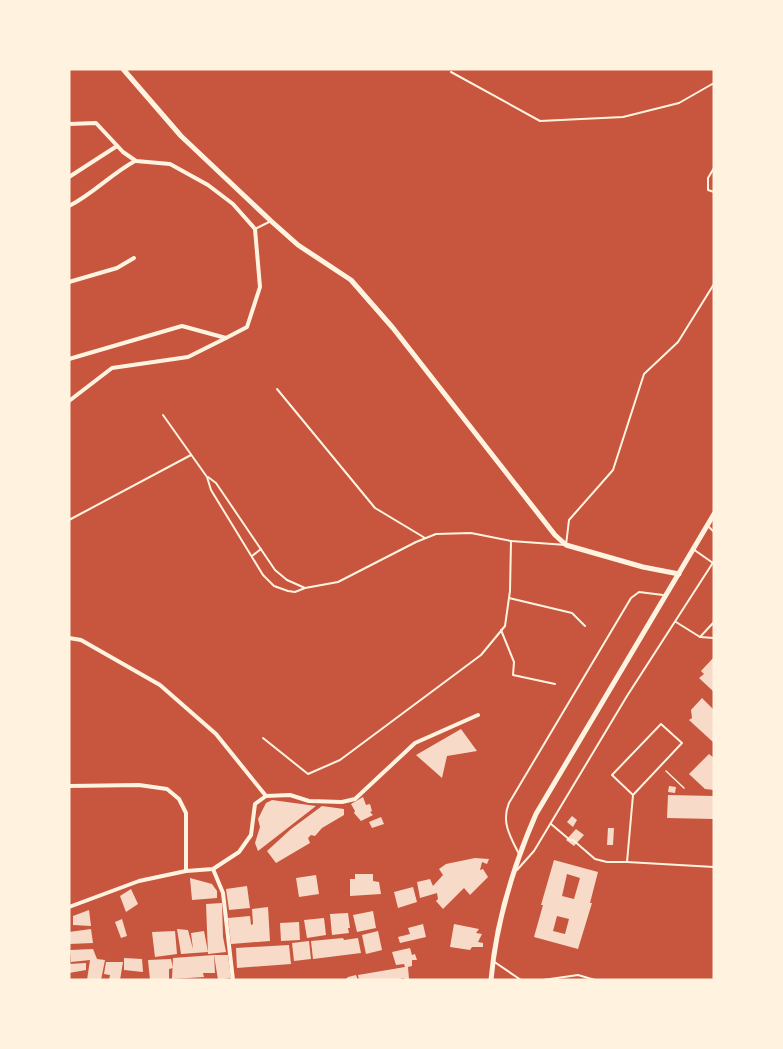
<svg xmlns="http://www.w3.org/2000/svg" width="783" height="1049" viewBox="0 0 783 1049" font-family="'PT Sans Narrow',sans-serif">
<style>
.building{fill:#f7dbc8;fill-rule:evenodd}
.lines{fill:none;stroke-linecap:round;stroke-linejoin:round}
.path{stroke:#fff3e0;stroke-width:1.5}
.service{stroke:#fff3e0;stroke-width:2}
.minor{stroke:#fff3e0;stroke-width:4}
.tertiary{stroke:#fff3e0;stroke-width:5}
.secondary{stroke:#fff3e0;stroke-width:5}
</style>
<rect width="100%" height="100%" fill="#c8553d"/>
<g class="building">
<polygon points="714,657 714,692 699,678 704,674 701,671"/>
<polygon points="702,698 714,710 714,743 689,720 692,718 691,710"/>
<polygon points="461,729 477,751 447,756 442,778 416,755"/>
<polygon points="709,754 714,758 714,790 705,789 689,774"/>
<polygon points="669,786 676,787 675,793 668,792"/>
<polygon points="668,795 714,796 714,819 667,818"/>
<polygon points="363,797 366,805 370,804 372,811 370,812 373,815 361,821 354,813 355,811 351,804"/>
<polygon points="272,800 316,806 258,851 255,843 260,827 258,819 266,803"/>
<polygon points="322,806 344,809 344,815 322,828 315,836 311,835 308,838 310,843 276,863 267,851 291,829"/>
<polygon points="572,816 577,820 573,827 567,822"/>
<polygon points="381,817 384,824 372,828 369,822"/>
<polygon points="608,828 614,828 613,845 607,845"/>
<polygon points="576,829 584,835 574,846 566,840"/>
<polygon points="475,858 489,859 487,864 482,862 480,870 483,869 488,877 470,895 464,888 443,909 436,901 438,899 437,893 420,898 417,882 430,879 433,886 443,875 439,869 446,864"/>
<path d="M554 860 598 872 590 903H592L578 949 534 937 543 905H541ZM567 874 580 878 574 899 562 896ZM557 916 569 919 565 934 553 931Z"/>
<polygon points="355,874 373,874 373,881 379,882 381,894 350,896 350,879 355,879"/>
<polygon points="316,875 319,894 299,897 296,878"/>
<polygon points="190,878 212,884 217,891 217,898 192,900"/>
<polygon points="247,886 250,908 229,910 226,889"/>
<polygon points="413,887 417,902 398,908 394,892"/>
<polygon points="131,889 138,904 126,912 120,896"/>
<polygon points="222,903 223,937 226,952 208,954 206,904"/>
<polygon points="268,907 270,941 231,944 228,918 250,916 251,925 253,924 252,909"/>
<polygon points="89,910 91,926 73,925 73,916"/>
<polygon points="373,911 376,928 357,932 353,915"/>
<polygon points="348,913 350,928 348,928 349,933 332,935 330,914"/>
<polygon points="324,918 326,935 307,938 304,920"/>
<polygon points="122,919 127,936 121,938 115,922"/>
<polygon points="299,922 300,940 281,941 280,923"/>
<polygon points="423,924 426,937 400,943 398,937 410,934 408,928"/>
<polygon points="454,924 479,929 476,933 482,934 478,942 483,943 483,947 472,947 470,950 450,947"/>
<polygon points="91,929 93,943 69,944 69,932"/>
<polygon points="177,929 188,930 193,949 191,933 204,931 208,952 181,954"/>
<polygon points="175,931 177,954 155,957 152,932"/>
<polygon points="378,931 382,950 366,954 362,935"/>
<polygon points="343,938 344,940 358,938 361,953 313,959 311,941"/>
<polygon points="309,941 311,959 294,961 292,943"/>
<polygon points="289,945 291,964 237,968 236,948"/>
<polygon points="410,948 412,955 415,954 417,960 412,960 412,966 408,967 409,979 404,980 404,978 396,980 359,980 358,975 405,967 404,964 396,965 392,952"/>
<polygon points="93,949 97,959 105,960 101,980 87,980 90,960 71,962 70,950"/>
<polygon points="214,955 215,973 203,973 204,977 172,979 173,958"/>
<polygon points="214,955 228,955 231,978 218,980"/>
<polygon points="124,958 142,959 143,972 124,970"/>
<polygon points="171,959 173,968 169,969 169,980 150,980 148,960"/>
<polygon points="106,962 123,962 120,980 109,980 110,975 104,974"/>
<polygon points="86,963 86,970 69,973 69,964"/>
<polygon points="356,975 358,980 345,980 348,977"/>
</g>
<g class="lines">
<polyline class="path" points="666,771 684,788"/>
<g class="service">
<polyline points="451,72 540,121 623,117 679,103 714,83"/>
<polyline points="714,168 708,178 708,190 714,192"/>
<polyline points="255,229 271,221"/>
<polyline points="277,389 375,508 425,538"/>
<polyline points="163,415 207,477 211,490 263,575 274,586 288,591 295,592 305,588 338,582 416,542 436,534 471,533 511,541 566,545 569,520 613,470 644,374 678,342 714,284"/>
<polyline points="208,477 216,483 275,570 287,580 305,588"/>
<polyline points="69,520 191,455"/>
<polyline points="708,526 714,532"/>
<polyline points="693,549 713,563"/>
<polyline points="252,556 261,549"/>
<polyline points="509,598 572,613 585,626"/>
<polyline points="676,622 700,637 714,638"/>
<polyline points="501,630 514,662 513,675 555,684"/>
<polyline points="700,637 714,622"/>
<polyline points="263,738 308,774 340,760 481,655 505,626 510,591 511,541"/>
<polyline points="551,824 570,840 573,840 595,859 607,862 627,862 714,867"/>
<path d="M519 854C510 836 501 822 509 803L631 598 639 592 663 595"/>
<polyline points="627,862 633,795 682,743 661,724 612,775 633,795"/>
<polyline points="517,870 534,851 627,696 714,561"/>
<polyline points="493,961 521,980"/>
<polyline points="543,980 578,975 595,980"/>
</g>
<g class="minor">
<polyline points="69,124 96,123 123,152 136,161 170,164 208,185 233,204 255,229 260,287 247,327 226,338 182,326 69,359"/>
<polyline points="69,177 117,146"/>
<path d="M69 206C93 194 111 174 135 161"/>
<polyline points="69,282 117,268 134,258"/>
<polyline points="69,401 112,368 188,357 226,338"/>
<polyline points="69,638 81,640 160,685 216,734 266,796 290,795 309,801 342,802 355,799 415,743 478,715"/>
<polyline points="69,786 139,785 167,789 179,799 186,813 186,871"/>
<polyline points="213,869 223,893 233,980"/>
<polyline points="69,907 139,881 186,871 213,869 239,852 251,835 255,804 266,796"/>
</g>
<polyline class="tertiary" points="123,69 181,136 271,221 298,245 351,280 393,328 555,535 566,545 643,567 679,574"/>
<path class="secondary" d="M491 980C496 922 513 867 536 814L714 514"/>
</g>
<rect width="783" height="1049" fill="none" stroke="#fff3e0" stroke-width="141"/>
</svg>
